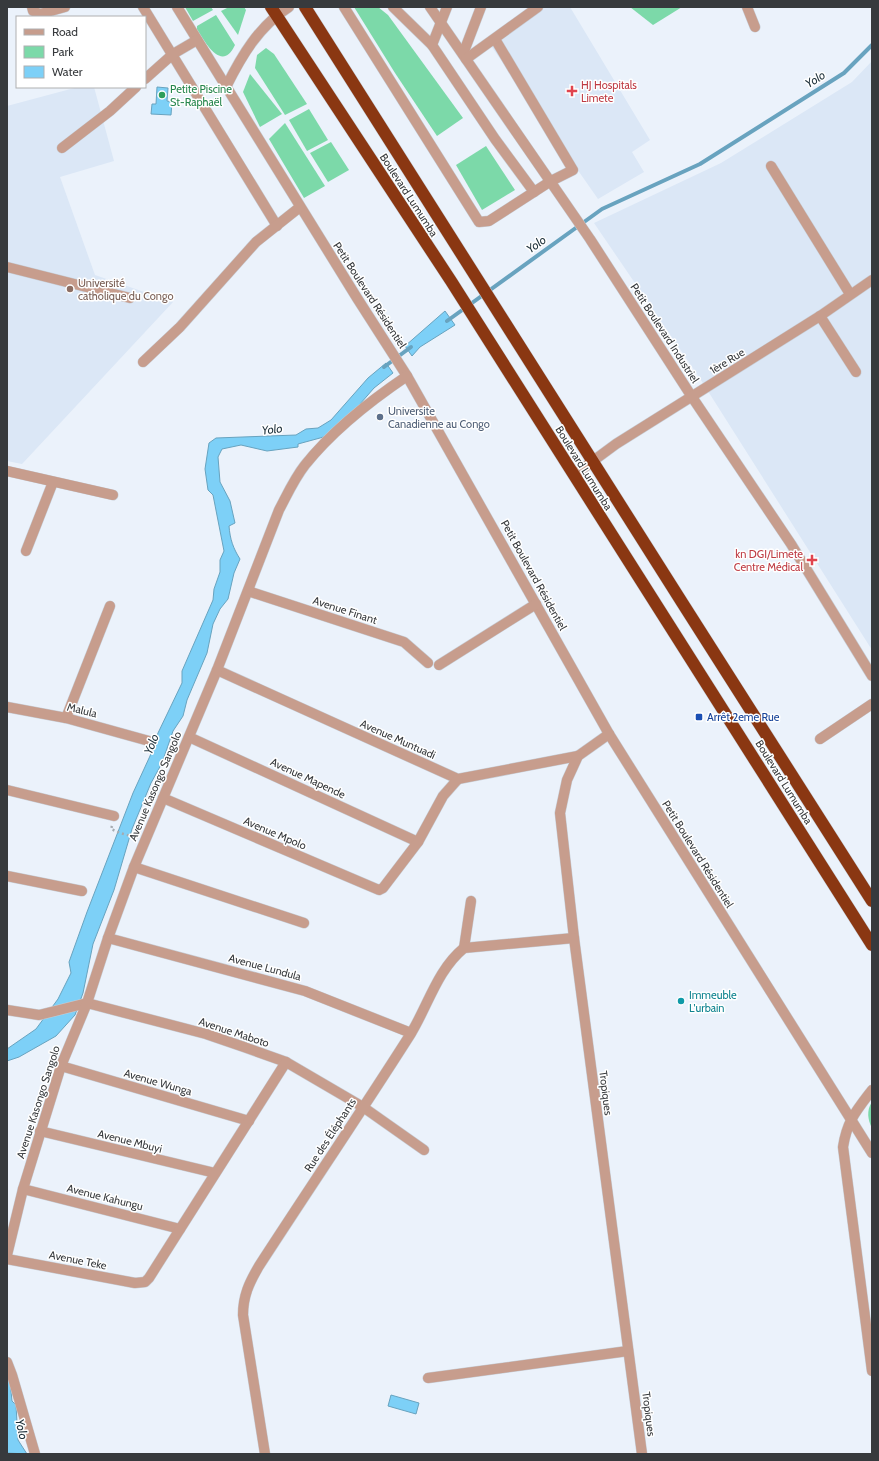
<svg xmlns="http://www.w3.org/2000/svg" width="879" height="1461" viewBox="0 0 879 1461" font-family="Cabin,sans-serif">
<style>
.built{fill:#dbe7f6}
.green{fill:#7cd9a9}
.water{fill:#7dd0f7;stroke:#68a3bf}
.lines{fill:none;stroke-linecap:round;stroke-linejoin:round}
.stream{stroke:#68a3bf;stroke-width:4}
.minor-casing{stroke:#c7cdd5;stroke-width:11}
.highway-casing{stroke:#c7cdd5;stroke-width:13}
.path{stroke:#a5abb1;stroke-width:2.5;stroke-dasharray:2 3;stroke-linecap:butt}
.minor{stroke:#c79d8d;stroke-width:10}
.highway{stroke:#8a3712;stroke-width:12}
.health-dot{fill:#e0444e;stroke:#fff;stroke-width:1.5}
.leisure-dot{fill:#2e9e5b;stroke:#fff;stroke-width:1.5}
.education-dot{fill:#8d6e63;stroke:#fff;stroke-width:1.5}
.service-dot{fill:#5c6f8a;stroke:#fff;stroke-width:1.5}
.transit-dot{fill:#1a4fb4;stroke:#fff;stroke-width:1.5}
.culture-dot{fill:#0f9aa8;stroke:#fff;stroke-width:1.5}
.labels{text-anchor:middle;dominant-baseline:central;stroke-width:3;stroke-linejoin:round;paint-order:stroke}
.health-label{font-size:11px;fill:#be3a42;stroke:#fff;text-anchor:start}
.leisure-label{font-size:11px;fill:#27864d;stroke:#fff;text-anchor:start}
.street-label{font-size:11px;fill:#373a3d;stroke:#fff}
.education-label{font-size:11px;fill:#785e54;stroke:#fff;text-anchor:start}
.service-label{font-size:11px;fill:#4e5e75;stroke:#fff;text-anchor:start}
.transit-label{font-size:11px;fill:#164399;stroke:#fff;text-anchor:start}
.culture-label{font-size:11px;fill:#0d838f;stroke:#fff;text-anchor:start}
.water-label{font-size:12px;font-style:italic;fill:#1b2e38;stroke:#fff}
</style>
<rect width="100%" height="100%" fill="#ebf2fb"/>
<g class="built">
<polygon points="538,7 570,7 650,140 632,152 644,172 598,199 489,43"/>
<polygon points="872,61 872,650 699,377 594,223 721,163 852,82"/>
<polygon points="78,87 94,87 114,161 60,177 95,275 173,302 22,464 7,461 7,106"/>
</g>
<g class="green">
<polygon points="185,7 211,7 213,10 193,21"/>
<polygon points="229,7 244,7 246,10 238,35 221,11"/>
<polygon points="354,7 378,7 388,15 463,118 437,136 395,73"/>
<polygon points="630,7 682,7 653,25"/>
<path d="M216 15 235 45C222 73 205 42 197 30V26Z"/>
<polygon points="266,48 274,54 307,104 285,115 255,68 257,55"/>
<polygon points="250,74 282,114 260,127 243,92"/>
<polygon points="309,109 328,140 307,151 289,120"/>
<polygon points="285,123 325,186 304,198 269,139"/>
<polygon points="331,142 349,170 328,182 310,153"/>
<polygon points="486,146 515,190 482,210 456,165"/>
<path d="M872 1102V1128C868 1121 866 1110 872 1102Z"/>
</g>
<g class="water">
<polygon points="157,87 168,88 167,101 172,102 171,115 151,114 152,104 156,104"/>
<polygon points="445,311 455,325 420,347 412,356 405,346"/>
<path d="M386 363 393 373 374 388 353 412 331 435 298 444V447L267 451 241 445 222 449 218 457 220 482 230 501 235 523 229 526C230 539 233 548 240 559L234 573 228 599 220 609 213 624 207 653 187 700 183 716 173 731 162 763 151 783 132 829 114 890 93 944 83 993 75 1015 56 1036 19 1057 7 1061V1049L36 1029 58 999 71 973 69 962 87 912 133 793 150 756 158 733 182 683V671L213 600 214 589 220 572V560L224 551 213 495 208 490 205 469 209 443 216 438 296 435 306 429 318 428 331 420 368 378Z"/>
<polygon points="7,1380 10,1381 12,1401 16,1405 18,1440 27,1454 7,1453"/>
<polygon points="391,1395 419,1403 416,1414 388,1406"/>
</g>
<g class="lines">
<g class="stream">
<polyline points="447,321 602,209 700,164 844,73 872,45"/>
<polyline points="384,367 411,347"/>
</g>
<g class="minor-casing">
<g id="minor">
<polyline points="32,7 33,11 40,14 65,7"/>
<polyline points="143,7 277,226"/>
<polyline points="177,7 357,298 407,376 609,734 872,1153"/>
<polyline points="344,7 479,222 489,221 551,181 573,170 495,39"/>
<polyline points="393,7 432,45 495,139 534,192"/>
<polyline points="430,7 590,239 692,397 791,544 872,676"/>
<polyline points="747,7 755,27"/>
<polyline points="432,45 447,7"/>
<polyline points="463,54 481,7"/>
<polyline points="466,59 538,7"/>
<polyline points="145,79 173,54 197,40"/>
<path d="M226 87C242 55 259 26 289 7"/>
<polyline points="62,148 110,111 136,87"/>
<polyline points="771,166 850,294"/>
<polyline points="7,267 130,298"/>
<polyline points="820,316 856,372"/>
<polyline points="143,362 180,327 256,242 300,207"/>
<polyline points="7,471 113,495"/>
<polyline points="574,475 616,444 820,316 872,280"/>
<polyline points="26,551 53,482"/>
<polyline points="248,591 404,642 428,663"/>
<polyline points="439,665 536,604"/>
<polyline points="217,670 458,779 578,756"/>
<polyline points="7,707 66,718 149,741"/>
<polyline points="66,718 110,606"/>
<polyline points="609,734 578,756 567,780 560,813 574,938 642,1454"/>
<polyline points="189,737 418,842"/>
<polyline points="820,739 872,704"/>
<polyline points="7,790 114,816"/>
<polyline points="163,798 379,890 383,888 418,842 443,796 458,779"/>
<polyline points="134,867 304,923"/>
<polyline points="7,876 82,891"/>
<polyline points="108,938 305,991 411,1033"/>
<polyline points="464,948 471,901"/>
<polyline points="7,1010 39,1015 87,1003 206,1034 244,1047 286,1062 363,1107 424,1150"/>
<polyline points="61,1066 249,1121"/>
<path d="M872 1090C856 1111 847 1121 843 1147L872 1371"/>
<polyline points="40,1131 215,1173"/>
<polyline points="23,1189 180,1229"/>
<path d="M7 1255 23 1189 61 1066 87 1003 108 938 134 867 217 670 279 510C287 495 294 479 305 465 333 430 370 401 407 376"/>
<polyline points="7,1259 135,1283 145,1282 149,1278 286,1062"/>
<polyline points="7,1362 12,1375 35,1454"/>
<polyline points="428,1378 628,1351"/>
<path d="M265 1454 243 1315C243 1296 249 1283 259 1266 309 1189 361 1112 410 1035 428 1006 437 970 464 948L574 938"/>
</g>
</g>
<g class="highway-casing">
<g id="highway">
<polyline points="271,7 451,281 872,945"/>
<path d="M305 7C492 306 683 603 872 901"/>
</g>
</g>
<path class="path" d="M112 826 111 829C118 832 128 837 136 835"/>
<use href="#minor" class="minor"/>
<use href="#highway" class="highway"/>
</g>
<g class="health-dot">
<path d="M570 85h4v4h4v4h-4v4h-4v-4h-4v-4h4z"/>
<path d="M810 554h4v4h4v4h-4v4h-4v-4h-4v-4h4z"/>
</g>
<circle class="leisure-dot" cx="162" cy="95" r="4"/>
<circle class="education-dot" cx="70" cy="289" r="4"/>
<circle class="service-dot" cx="380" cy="417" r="4"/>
<rect class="transit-dot" x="695" y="713" width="8" height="8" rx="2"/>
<circle class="culture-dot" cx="681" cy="1001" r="4"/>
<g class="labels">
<g class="health-label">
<text x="581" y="85">HJ Hospitals<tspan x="581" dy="13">Limete</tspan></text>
<text x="803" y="554" text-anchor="end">kn DGI/Limete<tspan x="803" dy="13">Centre Médical</tspan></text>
</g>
<g class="leisure-label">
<text x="170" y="89">Petite Piscine<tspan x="170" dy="13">St-Raphaël</tspan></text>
</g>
<g class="street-label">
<text transform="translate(409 195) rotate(57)">Boulevard Lumumba</text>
<text transform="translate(370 295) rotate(57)">Petit Boulevard Résidentiel</text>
<text transform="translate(665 333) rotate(57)">Petit Boulevard Industriel</text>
<text transform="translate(727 361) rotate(-32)">1ère Rue</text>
<text transform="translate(584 468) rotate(58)">Boulevard Lumumba</text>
<text transform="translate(534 575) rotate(61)">Petit Boulevard Résidentiel</text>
<text transform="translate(345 610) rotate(18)">Avenue Finant</text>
<text transform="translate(82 710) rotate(14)">Malula</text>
<text transform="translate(398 739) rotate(24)">Avenue Muntuadi</text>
<text transform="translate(308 778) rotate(25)">Avenue Mapende</text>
<text transform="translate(784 782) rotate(58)">Boulevard Lumumba</text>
<text transform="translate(155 786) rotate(-67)">Avenue Kasongo Sangolo</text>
<text transform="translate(275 833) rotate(23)">Avenue Mpolo</text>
<text transform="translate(698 854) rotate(58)">Petit Boulevard Résidentiel</text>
<text transform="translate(265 967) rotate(15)">Avenue Lundula</text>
<text transform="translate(234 1032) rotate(18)">Avenue Maboto</text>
<text transform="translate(158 1082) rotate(16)">Avenue Wunga</text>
<text transform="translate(606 1093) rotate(83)">Tropiques</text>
<text transform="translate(38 1102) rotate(-72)">Avenue Kasongo Sangolo</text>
<text transform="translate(330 1135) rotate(-57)">Rue des Éléphants</text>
<text transform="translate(130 1141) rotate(14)">Avenue Mbuyi</text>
<text transform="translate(105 1197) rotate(14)">Avenue Kahungu</text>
<text transform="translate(78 1260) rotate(11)">Avenue Teke</text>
<text transform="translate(649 1414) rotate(83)">Tropiques</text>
</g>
<g class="education-label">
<text x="78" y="283">Université<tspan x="78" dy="13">catholique du Congo</tspan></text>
</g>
<g class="service-label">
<text x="388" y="411">Universite<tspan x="388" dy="13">Canadienne au Congo</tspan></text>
</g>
<g class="transit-label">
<text x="707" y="717">Arrêt 2eme Rue</text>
</g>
<g class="culture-label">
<text x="689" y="995">Immeuble<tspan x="689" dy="13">L'urbain</tspan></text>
</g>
<g class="water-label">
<text transform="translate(815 79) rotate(-32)">Yolo</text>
<text transform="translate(536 244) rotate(-36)">Yolo</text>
<text transform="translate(272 429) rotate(-7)">Yolo</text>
<text transform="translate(151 744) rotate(-69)">Yolo</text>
<text transform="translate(22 1429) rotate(77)">Yolo</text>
</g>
</g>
<rect width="879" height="1461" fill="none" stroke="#373a3d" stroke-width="16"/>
<rect x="16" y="16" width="130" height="72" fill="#ffffff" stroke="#afb0b1"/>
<rect x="24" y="29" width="20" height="6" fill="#c79d8d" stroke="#afb0b1"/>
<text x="52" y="36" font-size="12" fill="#373a3d">Road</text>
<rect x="24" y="46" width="20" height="12" fill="#7cd9a9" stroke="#afb0b1"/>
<text x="52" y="56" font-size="12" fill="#373a3d">Park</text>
<rect x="24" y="66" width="20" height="12" fill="#7dd0f7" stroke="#afb0b1"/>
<text x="52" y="76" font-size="12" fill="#373a3d">Water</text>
</svg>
